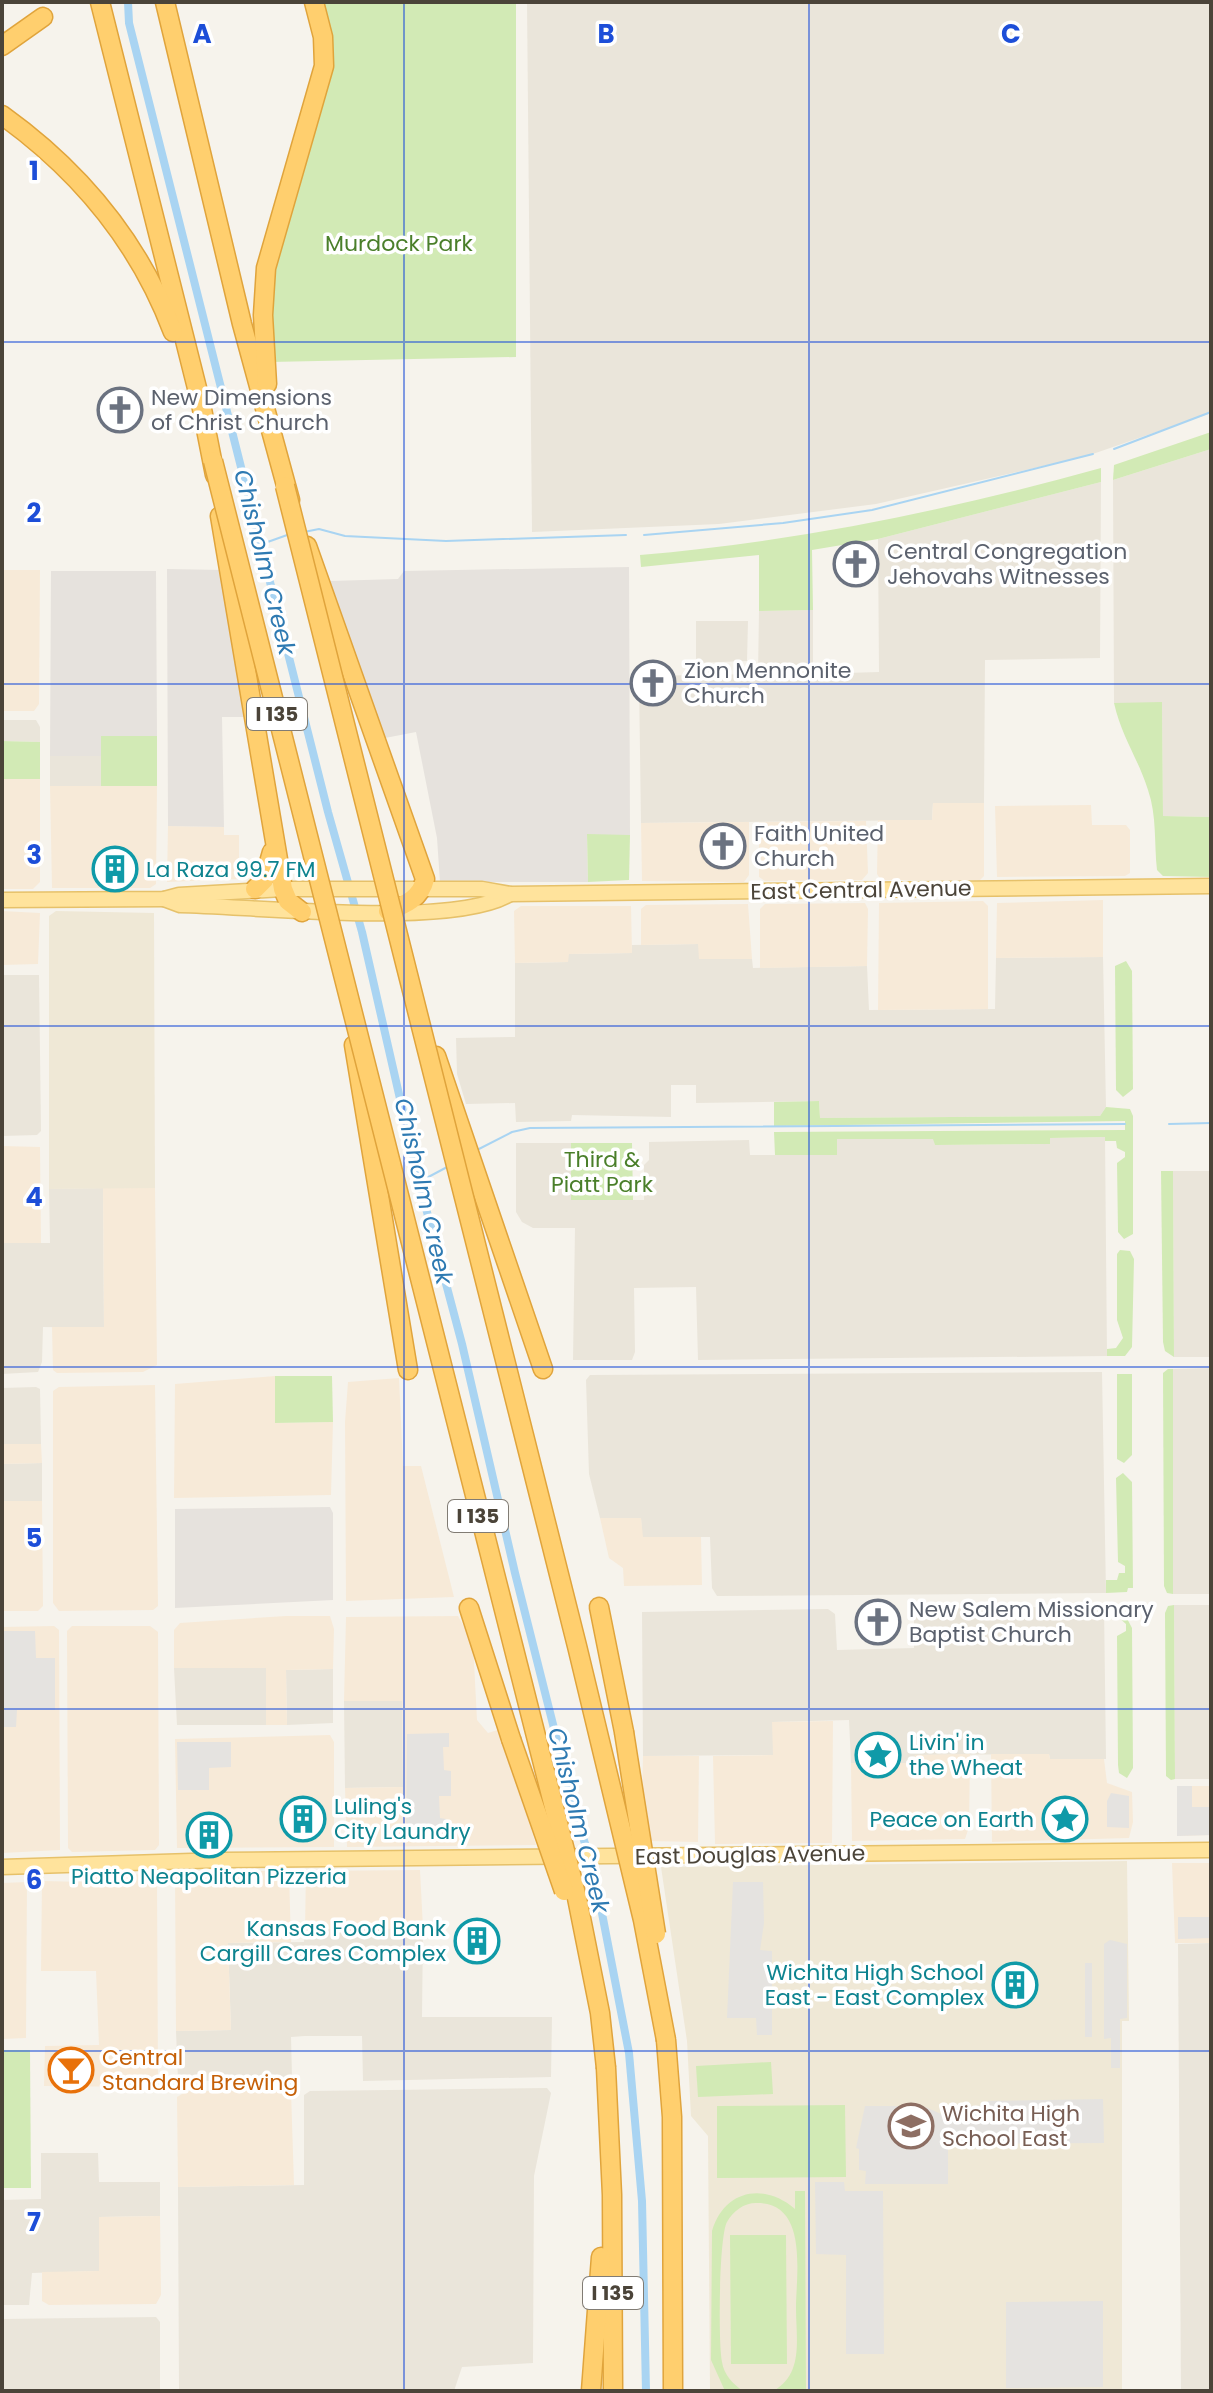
<svg xmlns="http://www.w3.org/2000/svg" width="1213" height="2393" viewBox="0 0 1213 2393" font-family="Poppins,sans-serif">
<style>
.residential{fill:#eae5da}
.commercial{fill:#f7ead8}
.industrial{fill:#e6e2dd}
.education{fill:#efe8d6}
.green{fill:#d2eab5}
.parking{fill:#e5e3e0}
.lines{fill:none;stroke-linecap:round;stroke-linejoin:round}
.stream{stroke:#a9d4f2;stroke-width:2}
.canal{stroke:#a9d4f2;stroke-width:8}
.major-casing{stroke:#e6c16a;stroke-width:17}
.highway-casing{stroke:#e0a43c;stroke-width:21}
.major{stroke:#ffe39c;stroke-width:14}
.highway{stroke:#ffcf6e;stroke-width:18}
.highway-bridge-casing{stroke:#e0a43c;stroke-width:21;stroke-linecap:butt}
.highway-bridge{stroke:#ffcf6e;stroke-width:18}
.grid{fill:none;stroke:#1d4ed8;stroke-width:2;stroke-opacity:0.55}
.labels{text-anchor:middle;dominant-baseline:central;stroke-width:7;stroke-linejoin:round;paint-order:stroke}
.shield{fill:#fff;stroke:#817c74;stroke-width:2}
.shield-label{font-size:20px;font-weight:bold;fill:#4b4439}
.park-label{font-size:22px;fill:#4a7f2a;stroke:#fff}
.worship-label{font-size:22px;fill:#5b616d;stroke:#fff;text-anchor:start}
.culture-label{font-size:22px;fill:#0d838f;stroke:#fff;text-anchor:start}
.street-label{font-size:22px;fill:#4b4439;stroke:#fff}
.food-label{font-size:22px;fill:#c56008;stroke:#fff;text-anchor:start}
.education-label{font-size:22px;fill:#785e54;stroke:#fff;text-anchor:start}
.water-label{font-size:24px;font-style:italic;fill:#2e7ab2;stroke:#fff}
.grid-label{font-size:26px;text-anchor:middle;font-weight:bold;fill:#1d4ed8;stroke:#fff;stroke-width:7;stroke-linejoin:round;paint-order:stroke}
</style>
<rect width="100%" height="100%" fill="#f6f3ec"/>
<g class="residential">
<polygon points="527,2 1211,2 1211,413 1087,456 876,504 719,524 532,532"/>
<polygon points="1211,449 1211,817 1163,816 1162,703 1114,703 1113,480"/>
<polygon points="1101,482 1100,658 985,660 984,803 933,803 932,820 641,823 639,680 642,676 758,674 759,611 813,610 813,674 879,672 878,539"/>
<polygon points="696,621 748,621 747,661 696,663"/>
<polygon points="2,720 36,720 40,727 40,742 2,741"/>
<rect x="50" y="756" width="51" height="30"/>
<polygon points="699,944 700,959 752,959 753,968 867,966 869,1010 995,1009 996,958 1103,957 1106,1107 1100,1116 820,1118 819,1101 696,1103 696,1085 671,1085 671,1117 572,1115 571,1121 516,1122 515,1103 466,1104 457,1074 456,1038 515,1037 515,963 568,962 568,954 632,953 632,945"/>
<polygon points="2,975 39,975 41,1131 37,1135 2,1136"/>
<polygon points="1105,1137 1107,1356 698,1360 696,1287 634,1288 635,1352 632,1360 573,1360 575,1228 533,1228 522,1222 516,1212 516,1143 571,1143 572,1200 644,1200 644,1165 649,1160 649,1142 749,1140 750,1155 836,1155 836,1139 934,1139 935,1145 1049,1144 1049,1138"/>
<polygon points="1173,1171 1211,1171 1211,1357 1174,1357"/>
<polygon points="103,1188 104,1328 43,1327 42,1362 38,1372 2,1374 2,1243 50,1243 49,1189"/>
<polygon points="1211,1368 1211,1594 1173,1594 1173,1369"/>
<polygon points="1102,1372 1106,1593 717,1596 712,1588 710,1537 642,1537 641,1518 600,1518 589,1474 586,1380 590,1375"/>
<polygon points="36,1387 40,1389 41,1444 2,1444 2,1388"/>
<polygon points="42,1463 42,1501 2,1501 2,1464"/>
<polygon points="1174,1605 1211,1605 1211,1779 1175,1779"/>
<polygon points="1104,1606 1106,1759 1050,1759 1049,1754 915,1755 915,1763 851,1763 849,1720 773,1722 773,1755 643,1756 642,1612 828,1609 835,1614 837,1650 914,1648 914,1609"/>
<polygon points="174,1668 266,1668 266,1725 177,1725"/>
<polygon points="333,1669 333,1723 287,1725 286,1670"/>
<polygon points="344,1701 402,1701 403,1787 345,1788"/>
<polygon points="423,1928 422,2017 552,2017 551,2077 363,2081 362,2036 305,2036 291,2037 292,2077 288,2083 178,2080 176,2031 231,2030 228,1943 304,1942 305,1929"/>
<polygon points="1211,1943 1211,2391 1181,2391 1178,1944"/>
<polygon points="547,2088 551,2093 534,2176 533,2363 462,2367 454,2391 179,2391 178,2187 304,2185 304,2095 310,2091"/>
<polygon points="41,2153 98,2153 99,2182 160,2182 160,2216 99,2217 99,2271 32,2273 29,2305 2,2305 2,2200 41,2199"/>
<polygon points="156,2317 160,2322 160,2391 2,2391 2,2319"/>
</g>
<g class="commercial">
<polygon points="2,570 40,570 39,704 34,711 2,711"/>
<polygon points="2,779 40,779 40,882 33,889 2,889"/>
<polygon points="50,786 157,786 156,884 150,888 52,888"/>
<polygon points="933,803 984,803 984,876 980,880 881,880 877,874 878,820 932,820"/>
<polygon points="1091,805 1092,825 1126,825 1130,830 1130,873 1125,876 997,877 995,806"/>
<polygon points="866,821 868,873 862,880 765,881 759,877 759,822"/>
<polygon points="749,822 749,875 744,882 642,881 641,823"/>
<polygon points="168,826 224,827 224,835 239,835 239,879 167,882"/>
<polygon points="1103,900 1103,957 996,958 997,903"/>
<polygon points="983,901 988,906 988,1009 878,1010 879,903"/>
<polygon points="865,903 868,909 867,966 760,968 760,909 765,904"/>
<polygon points="748,904 752,959 699,959 698,944 641,945 641,909 646,905"/>
<polygon points="521,906 631,906 632,953 569,954 568,962 515,963 514,911"/>
<polygon points="2,911 40,913 38,964 2,965"/>
<polygon points="2,1146 40,1147 41,1243 2,1243"/>
<polygon points="103,1188 155,1188 157,1365 143,1372 57,1373 53,1370 52,1327 104,1327"/>
<polygon points="275,1376 276,1423 333,1422 331,1495 174,1498 175,1384"/>
<polygon points="399,1378 403,1466 421,1466 454,1597 346,1601 345,1422 348,1382"/>
<polygon points="155,1385 158,1606 153,1610 59,1611 53,1603 53,1391 59,1387"/>
<polygon points="2,1444 41,1444 42,1463 2,1464"/>
<polygon points="2,1501 42,1501 43,1606 38,1611 2,1611"/>
<polygon points="600,1518 641,1518 643,1537 701,1537 702,1585 624,1586 623,1568 609,1558"/>
<polygon points="286,1616 330,1616 334,1629 333,1669 286,1670 287,1725 266,1725 266,1668 174,1668 174,1630 180,1623"/>
<polygon points="458,1616 473,1643 477,1720 488,1733 501,1729 536,1845 347,1847 345,1788 403,1787 402,1701 344,1701 346,1617"/>
<polygon points="54,1626 59,1630 60,1850 2,1853 2,1627"/>
<polygon points="72,1626 150,1626 158,1632 159,1845 155,1850 72,1852 68,1848 67,1631"/>
<polygon points="833,1721 832,1843 715,1844 713,1756 773,1755 772,1722"/>
<polygon points="330,1735 334,1742 334,1847 177,1848 175,1739"/>
<polygon points="970,1754 969,1827 965,1839 852,1841 851,1763 912,1763 915,1755"/>
<polygon points="991,1754 1049,1754 1050,1759 1104,1759 1107,1783 1132,1792 1133,1822 1129,1838 992,1842"/>
<polygon points="643,1756 699,1756 698,1842 648,1841 642,1799"/>
<polygon points="1177,1786 1211,1786 1211,1835 1177,1836"/>
<polygon points="1172,1863 1211,1863 1211,1943 1175,1943"/>
<polygon points="286,1870 289,1874 291,1942 228,1943 231,2030 176,2031 175,1874"/>
<polygon points="420,1870 423,1928 305,1929 306,1871"/>
<polygon points="152,1874 157,1880 158,2082 151,2087 44,2086 45,2046 99,2045 96,1971 41,1971 42,1881 86,1882 91,1876"/>
<polygon points="27,1882 26,2038 2,2039 2,1883"/>
<polygon points="187,2091 291,2091 294,2185 178,2187 177,2097"/>
<polygon points="160,2216 161,2295 156,2304 49,2305 42,2301 42,2272 99,2271 99,2217"/>
</g>
<g class="industrial">
<polygon points="629,567 630,835 587,835 588,882 440,882 437,838 416,732 385,738 330,581 398,579 404,571"/>
<polygon points="167,569 223,570 247,717 222,717 224,827 168,826"/>
<polygon points="51,571 156,571 157,736 101,736 101,756 50,756"/>
<polygon points="330,1507 333,1513 333,1600 175,1608 175,1509"/>
</g>
<g class="education">
<polygon points="56,911 154,913 155,1188 49,1189 49,916"/>
<polygon points="1127,1861 1129,2021 1122,2021 1122,2391 710,2391 708,2136 691,2116 687,2041 661,1867"/>
</g>
<g class="green">
<polygon points="320,2 516,2 516,357 270,362 271,272 319,108"/>
<polygon points="1211,432 1211,449 1113,480 1114,465"/>
<path d="M1101 468V482L878 539 812 550 813 610 759 611V555L641 567 640 555C796 542 950 510 1101 468Z"/>
<path d="M1162 702 1163 816 1211 817V877L1163 876 1157 870C1154 843 1157 816 1148 790 1138 758 1122 738 1114 703Z"/>
<rect x="101" y="736" width="56" height="50"/>
<polygon points="2,741 40,742 40,779 2,779"/>
<polygon points="587,834 630,835 629,880 588,882"/>
<polygon points="1126,961 1132,971 1133,1089 1123,1097 1116,1090 1115,966"/>
<polygon points="819,1101 820,1118 1100,1116 1106,1107 1130,1109 1133,1116 1133,1234 1124,1239 1118,1232 1117,1163 1125,1157 1125,1152 1117,1148 1116,1141 1105,1141 1105,1137 1050,1138 1050,1144 935,1145 933,1139 837,1139 837,1155 775,1155 774,1132 1125,1130 1125,1121 774,1126 774,1102"/>
<polygon points="571,1143 632,1143 633,1200 571,1200"/>
<polygon points="1161,1171 1173,1171 1174,1357 1165,1351 1163,1342"/>
<polygon points="1120,1250 1130,1251 1134,1259 1132,1347 1125,1356 1107,1356 1107,1349 1116,1348 1123,1338 1117,1320 1117,1254"/>
<polygon points="1168,1369 1173,1369 1173,1594 1167,1593 1164,1586 1163,1373"/>
<polygon points="1117,1374 1132,1374 1132,1455 1124,1463 1117,1459"/>
<polygon points="275,1376 332,1376 333,1422 275,1423"/>
<polygon points="1123,1473 1132,1482 1133,1588 1128,1588 1127,1592 1106,1593 1106,1580 1117,1580 1119,1573 1125,1573 1125,1566 1118,1562 1116,1478"/>
<polygon points="1174,1605 1175,1779 1171,1780 1166,1776 1165,1613 1168,1606"/>
<polygon points="1104,1606 1122,1609 1132,1628 1133,1768 1127,1778 1119,1773 1118,1765 1117,1636 1126,1631 1126,1624 1116,1615 1104,1615"/>
<polygon points="2,2050 30,2050 31,2188 2,2188"/>
<polygon points="771,2062 773,2094 698,2097 696,2066"/>
<polygon points="845,2105 846,2177 717,2178 717,2106"/>
<path d="M795 2191H805L806 2391H773C804 2374 796 2339 796 2308 796 2274 809 2202 756 2203 744 2203 733 2211 727 2222 719 2236 718 2343 722 2362 724 2375 733 2384 743 2391H725L711 2360 712 2231C724 2190 764 2182 795 2209Z"/>
<polygon points="730,2235 786,2235 787,2364 731,2364"/>
</g>
<g class="parking">
<polygon points="2,1631 35,1631 36,1658 55,1658 55,1710 17,1710 16,1727 2,1727"/>
<polygon points="449,1733 449,1747 443,1747 444,1770 451,1771 451,1796 439,1796 440,1818 446,1819 454,1839 413,1839 412,1833 406,1833 407,1734"/>
<polygon points="177,1742 231,1742 231,1767 209,1768 209,1790 178,1790"/>
<polygon points="1177,1786 1192,1786 1192,1807 1210,1807 1211,1786 1211,1835 1177,1836"/>
<polygon points="1111,1793 1129,1796 1129,1828 1107,1827 1107,1801"/>
<polygon points="733,1882 763,1882 764,1923 760,1950 772,1951 772,2035 757,2035 756,2018 727,2018"/>
<polygon points="1178,1917 1211,1917 1211,1938 1178,1939"/>
<polygon points="1110,1940 1127,1944 1127,2018 1120,2019 1120,2068 1111,2068 1111,2038 1104,2039 1104,1944"/>
<rect x="1085" y="1963" width="7" height="74"/>
<polygon points="1103,2099 1104,2143 949,2144 948,2131 948,2184 865,2184 866,2171 859,2170 859,2149 856,2148 865,2106 923,2106 948,2117 972,2106 987,2105 988,2101"/>
<polygon points="815,2182 844,2182 845,2191 883,2191 884,2354 846,2354 846,2255 816,2254"/>
<polygon points="1103,2301 1103,2387 1006,2388 1006,2302"/>
</g>
<g class="lines">
<g class="stream">
<polyline points="1114,449 1211,412"/>
<polyline points="304,532 319,529 345,536 446,541 626,535"/>
<polyline points="644,535 783,523 872,510 1093,454"/>
<polyline points="262,544 290,534"/>
<polyline points="1169,1124 1211,1123"/>
<polyline points="475,1151 512,1132 530,1128 1125,1124"/>
<polyline points="419,1182 449,1166"/>
</g>
<polyline class="canal" points="128,2 129,23 328,812 362,932 419,1182 462,1344 515,1573 575,1812 594,1872 629,2053 642,2201 646,2391"/>
<g class="major-casing">
<g id="major">
<path d="M164 899 180 905C252 906 454 929 510 894"/>
<polyline points="2,900 164,899 179,895 283,889 482,889 510,894 1211,886"/>
<polyline points="2,1867 223,1860 1211,1850"/>
</g>
</g>
<g class="highway-casing">
<g id="highway">
<polyline points="100,2 201,404 215,475"/>
<polyline points="165,2 242,324 290,500"/>
<polyline points="2,46 43,17"/>
<path d="M2 115C80 171 139 242 173 332"/>
<polyline points="267,384 263,315 266,268 324,66 323,37 314,2"/>
<polyline points="220,516 283,889 288,901 302,912"/>
<path d="M307 546 425 879C421 898 405 905 388 911"/>
<polyline points="255,889 264,880 272,852"/>
<polyline points="354,1045 408,1370"/>
<polyline points="436,1056 543,1369"/>
<polyline points="599,1607 624,1732"/>
<polyline points="469,1608 511,1739"/>
<polyline points="666,2040 672,2117 673,2391"/>
<polyline points="606,2068 612,2195 613,2391"/>
<polyline points="591,2391 601,2257"/>
</g>
</g>
<use href="#major" class="major"/>
<use href="#highway" class="highway"/>
<g class="highway-bridge-casing">
<g id="highway-bridge">
<polyline points="213,461 577,1898 600,2013 606,2068"/>
<polyline points="285,486 577,1646 643,1920 666,2040"/>
<polyline points="624,1732 656,1934"/>
<polyline points="511,1739 564,1891"/>
</g>
</g>
<use href="#highway-bridge" class="highway-bridge"/>
</g>
<path class="grid" d="M404 2V2391M809 2V2391M2 342H1211M2 684H1211M2 1026H1211M2 1367H1211M2 1709H1211M2 2051H1211"/>
<defs>
<g id="church-ring" transform="scale(2.3)"><circle r="9.5" fill="#fff" stroke="#6b7280" stroke-width="1.5"/><path d="M-1.2-6h2.4v3.5h3.3v2.4h-3.3V6h-2.4V-.1h-3.3v-2.4h3.3Z" fill="#6b7280"/></g>
<g id="building-ring" transform="scale(2.3)"><circle r="9.5" fill="#fff" stroke="#0f9aa8" stroke-width="1.5"/><path d="M-4-6H4V6H1V3H-1V6H-4ZM-2.5-4.3h1.7v1.8h-1.7ZM.8-4.3h1.7v1.8H.8ZM-2.5-1h1.7V.8h-1.7ZM.8-1h1.7V.8H.8Z" fill="#0f9aa8"/></g>
<g id="sight-ring" transform="scale(2.3)"><circle r="9.5" fill="#fff" stroke="#0f9aa8" stroke-width="1.5"/><path d="M0-6L1.8-2.2L6-1.7L2.9 1.2L3.7 5.4L0 3.3L-3.7 5.4L-2.9 1.2L-6-1.7L-1.8-2.2Z" fill="#0f9aa8"/></g>
<g id="bar-ring" transform="scale(2.3)"><circle r="9.5" fill="#fff" stroke="#e8710a" stroke-width="1.5"/><path d="M-6-5H6L.8 .8V4.5H3.5V6h-7V4.5H-.8V.8Z" fill="#e8710a"/></g>
<g id="school-ring" transform="scale(2.3)"><circle r="9.5" fill="#fff" stroke="#8d6e63" stroke-width="1.5"/><path d="M0-5L7-2L0 1L-7-2ZM-4 1L0 2.5L4 1V4Q0 6-4 4Z" fill="#8d6e63"/></g>
</defs>
<g fill-rule="evenodd">
<use href="#church-ring" x="120" y="410"/>
<use href="#church-ring" x="856" y="564"/>
<use href="#church-ring" x="653" y="683"/>
<use href="#church-ring" x="723" y="846"/>
<use href="#building-ring" x="115" y="869"/>
<use href="#church-ring" x="878" y="1622"/>
<use href="#sight-ring" x="878" y="1755"/>
<use href="#building-ring" x="303" y="1819"/>
<use href="#sight-ring" x="1065" y="1819"/>
<use href="#building-ring" x="209" y="1835"/>
<use href="#building-ring" x="477" y="1941"/>
<use href="#building-ring" x="1015" y="1985"/>
<use href="#bar-ring" x="71" y="2070"/>
<use href="#school-ring" x="911" y="2126"/>
</g>
<g class="labels">
<g class="shield">
<rect x="247" y="698" width="60" height="32" rx="6"/>
<rect x="448" y="1500" width="60" height="32" rx="6"/>
<rect x="583" y="2277" width="60" height="32" rx="6"/>
</g>
<g class="shield-label">
<text x="277" y="714">I 135</text>
<text x="478" y="1516">I 135</text>
<text x="613" y="2293">I 135</text>
</g>
<g class="park-label">
<text x="399" y="243">Murdock Park</text>
<text x="602" y="1159">Third &amp;<tspan x="602" dy="25">Piatt Park</tspan></text>
</g>
<g class="worship-label">
<text x="151" y="397">New Dimensions<tspan x="151" dy="25">of Christ Church</tspan></text>
<text x="887" y="551">Central Congregation<tspan x="887" dy="25">Jehovahs Witnesses</tspan></text>
<text x="684" y="670">Zion Mennonite<tspan x="684" dy="25">Church</tspan></text>
<text x="754" y="833">Faith United<tspan x="754" dy="25">Church</tspan></text>
<text x="909" y="1609">New Salem Missionary<tspan x="909" dy="25">Baptist Church</tspan></text>
</g>
<g class="culture-label">
<text x="146" y="869">La Raza 99.7 FM</text>
<text x="909" y="1742">Livin' in<tspan x="909" dy="25">the Wheat</tspan></text>
<text x="334" y="1806">Luling's<tspan x="334" dy="25">City Laundry</tspan></text>
<text x="1034" y="1819" text-anchor="end">Peace on Earth</text>
<text x="209" y="1876" text-anchor="middle">Piatto Neapolitan Pizzeria</text>
<text x="446" y="1928" text-anchor="end">Kansas Food Bank<tspan x="446" dy="25">Cargill Cares Complex</tspan></text>
<text x="984" y="1972" text-anchor="end">Wichita High School<tspan x="984" dy="25">East - East Complex</tspan></text>
</g>
<g class="street-label">
<text transform="translate(861 890) rotate(-1)">East Central Avenue</text>
<text transform="translate(750 1855) rotate(-1)">East Douglas Avenue</text>
</g>
<g class="food-label">
<text x="102" y="2057">Central<tspan x="102" dy="25">Standard Brewing</tspan></text>
</g>
<g class="education-label">
<text x="942" y="2113">Wichita High<tspan x="942" dy="25">School East</tspan></text>
</g>
<g class="water-label">
<text transform="translate(265 562) rotate(76)">Chisholm Creek</text>
<text transform="translate(424 1191) rotate(77)">Chisholm Creek</text>
<text transform="translate(579 1820) rotate(76)">Chisholm Creek</text>
</g>
</g>
<g class="grid-label">
<text x="202" y="43">A</text>
<text x="606" y="43">B</text>
<text x="1011" y="43">C</text>
<text x="34" y="180">1</text>
<text x="34" y="522">2</text>
<text x="34" y="864">3</text>
<text x="34" y="1206">4</text>
<text x="34" y="1547">5</text>
<text x="34" y="1889">6</text>
<text x="34" y="2231">7</text>
</g>
<rect width="1213" height="2393" fill="none" stroke="#4b4439" stroke-width="8"/>
</svg>
